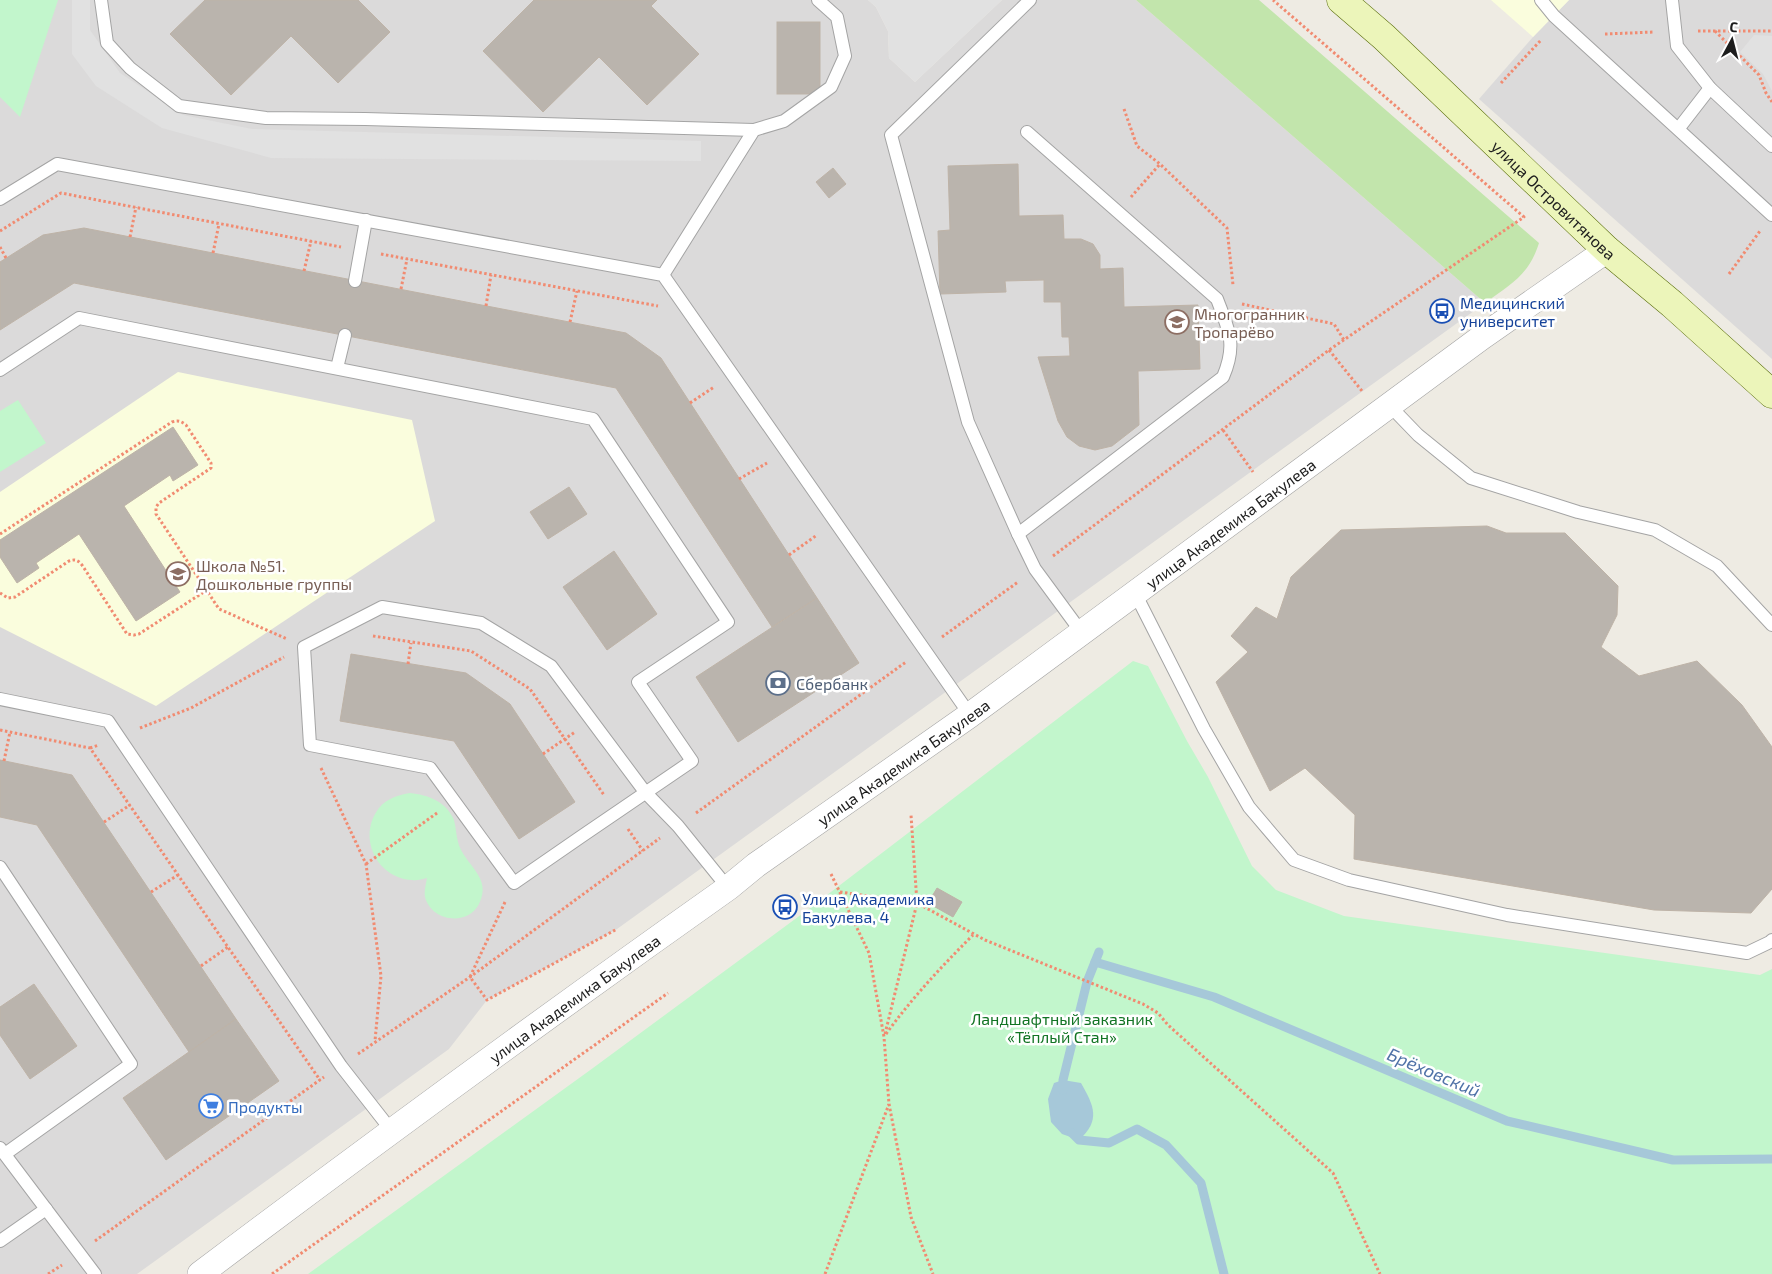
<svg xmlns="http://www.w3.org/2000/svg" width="1772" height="1274" viewBox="0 0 1772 1274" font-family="'Exo 2',sans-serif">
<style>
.residential{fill:#dbdada}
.education{fill:#fafddd}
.grass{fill:#c2e5ac}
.park{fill:#c2f6cc}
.parking{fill:#e1e1e1}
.water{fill:#a6c8d9}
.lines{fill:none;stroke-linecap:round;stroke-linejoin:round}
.stream{stroke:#a6c8d9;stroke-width:9}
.building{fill:#bab4ad;stroke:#beb3a7}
.lane-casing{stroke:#a4a4a4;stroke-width:14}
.street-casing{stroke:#a4a4a4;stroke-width:26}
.secondary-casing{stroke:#596d0b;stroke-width:29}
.path{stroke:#f18b71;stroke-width:3;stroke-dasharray:2.5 2.5;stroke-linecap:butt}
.lane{stroke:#fff;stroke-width:12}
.street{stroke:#fff;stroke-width:25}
.secondary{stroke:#ecf5ba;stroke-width:28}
.labels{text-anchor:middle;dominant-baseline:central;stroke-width:5;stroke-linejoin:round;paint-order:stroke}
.street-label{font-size:16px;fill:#1d1d1d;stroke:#fff}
.transit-label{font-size:16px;fill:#164399;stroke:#fff;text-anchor:start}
.education-label{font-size:16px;fill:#785e54;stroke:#fff;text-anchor:start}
.service-label{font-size:16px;fill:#4e5e75;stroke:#fff;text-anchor:start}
.park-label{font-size:16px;fill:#127424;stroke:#fff}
.shop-label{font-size:16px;fill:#366cbe;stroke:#fff;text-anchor:start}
.water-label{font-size:18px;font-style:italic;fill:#4f72a7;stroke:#fff}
</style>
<rect width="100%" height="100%" fill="#eeebe3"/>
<g class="residential">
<polygon points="0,0 868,0 876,7 888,31 889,58 915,82 1002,0 1136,0 1485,303 617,929 487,1000 449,1049 137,1274 0,1274"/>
<polygon points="1569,0 1772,0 1772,359 1479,99 1533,37"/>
</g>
<g class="education">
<polygon points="1491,0 1569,0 1533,37"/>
<polygon points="178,372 412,420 435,521 156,706 0,627 0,492"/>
</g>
<path class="grass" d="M1136 0H1259L1539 243C1529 275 1511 284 1485 303Z"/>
<g class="park">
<polygon points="0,0 58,0 20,117 0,97"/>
<polygon points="18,400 46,443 0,472 0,411"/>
<polygon points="1133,661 1148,666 1187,741 1208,777 1252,866 1276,890 1344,916 1760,975 1772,969 1772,1274 308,1274 593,1068 810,908"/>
<path d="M410 793C428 795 446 801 454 820 456 827 456 835 458 842 464 865 493 877 479 904 467 927 431 921 425 897 424 890 426 884 427 878 422 879 417 881 412 880 376 878 357 836 379 808 387 798 399 795 410 793Z"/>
</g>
<g class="parking">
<polygon points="72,0 90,0 90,30 120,73 183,115 252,129 701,141 701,161 271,158 162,128 96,86 72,54"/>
<polygon points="868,0 1002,0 915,82 889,58 888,31 876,7"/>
<polygon points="1754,35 1772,36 1772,91 1763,74 1740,52"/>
</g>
<path class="water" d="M1063 1080 1081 1083C1094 1106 1101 1120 1079 1140L1062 1134 1051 1122 1048 1099 1054 1083Z"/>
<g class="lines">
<g class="stream">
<polyline points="1095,962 1214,997 1507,1121 1673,1160 1772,1159"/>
<polyline points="1063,1090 1063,1080 1087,982 1099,952"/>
<polyline points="1072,1133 1079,1140 1109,1143 1137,1129 1166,1145 1201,1183 1224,1274"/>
</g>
</g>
<g class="building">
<polygon points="205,0 358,0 390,32 338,83 291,36 231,95 170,34"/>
<polygon points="534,0 657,0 651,6 699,54 647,105 599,57 543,112 483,51"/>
<rect x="777" y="22" width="43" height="72"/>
<polygon points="1018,164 1019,216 1063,215 1064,239 1081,239 1093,244 1100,255 1100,269 1123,268 1124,307 1198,305 1200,369 1138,371 1139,425 1112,446 1095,450 1079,446 1067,437 1058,421 1038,357 1070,356 1069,337 1062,337 1061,302 1044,302 1044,280 1005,281 1006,292 940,294 938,231 950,230 948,166"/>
<polygon points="833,168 846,184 829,198 816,182"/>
<polygon points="84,228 626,333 661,358 817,598 772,627 616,388 74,283 0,330 0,262 43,235"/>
<polygon points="173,427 198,465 173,481 170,475 124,506 180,592 136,621 79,534 36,563 39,568 17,583 0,557 0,540"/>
<polygon points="569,487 587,514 548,539 530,512"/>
<polygon points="1487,526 1506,533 1565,533 1618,586 1617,615 1601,647 1639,676 1697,661 1742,705 1772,747 1772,889 1751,913 1654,910 1354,859 1355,815 1305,768 1270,791 1216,682 1248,652 1231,636 1256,607 1277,619 1291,577 1341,530"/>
<polygon points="614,551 657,614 607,650 563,587"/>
<polygon points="817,598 859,663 738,742 696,677"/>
<polygon points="351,654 466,673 510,704 575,802 519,839 454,741 340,721"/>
<polygon points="0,760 72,775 236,1019 189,1052 37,825 0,817"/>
<polygon points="937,888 962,902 953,917 928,903"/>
<polygon points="34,984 77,1046 30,1079 0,1035 0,1007"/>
<polygon points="236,1019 279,1081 166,1160 123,1098"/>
</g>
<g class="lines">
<g class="lane-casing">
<g id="lane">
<polyline points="101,0 107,43 130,68 179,106 266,118 365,119 754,130"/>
<polyline points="1030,0 891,135 968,422 1018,534 1035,569 1082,633"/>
<polyline points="1541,0 1554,16 1772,215"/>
<polyline points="1672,0 1677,46 1710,88 1772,146"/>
<polyline points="1679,128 1710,88"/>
<polyline points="0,199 57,164 663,275 970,715"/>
<polyline points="663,275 754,130 784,121 831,87 845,56 837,17 818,0"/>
<polyline points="355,281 366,220"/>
<polyline points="337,368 345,335"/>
<path d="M0 370 79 318 593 419 728 622 638 682 692 761C633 801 573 842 514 883L430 768 310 745 304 647 382 607 481 623 551 666 645 792 678 826 728 888"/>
<polyline points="1390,406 1418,435 1471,478 1578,512 1655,530 1717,566 1772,625"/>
<path d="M1018 534 1223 377C1237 344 1229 331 1217 299L1027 132"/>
<polyline points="1135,593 1204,729 1249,807 1294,860 1349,880 1507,915 1747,953 1770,942 1772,940"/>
<polyline points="0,699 108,721 341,1066 391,1130"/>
<polyline points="0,867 131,1064 5,1154"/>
<polyline points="0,1148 95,1274"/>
<polyline points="0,1241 46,1209"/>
</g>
</g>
<g class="street-casing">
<g id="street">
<path id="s1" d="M200 1274C374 1143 550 1014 728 888L756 865 970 715 1482 337 1607 250"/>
</g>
</g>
<g class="secondary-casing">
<g id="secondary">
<path id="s2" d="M1341 0 1384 37 1607 250 1672 304 1772 394"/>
</g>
</g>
<g class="path">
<polyline points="1698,31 1772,31"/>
<polyline points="1715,31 1759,75 1766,93 1772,102"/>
<polyline points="1605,34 1654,32"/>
<polyline points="1501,83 1541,40"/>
<polyline points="1124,109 1137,146 1160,164 1227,228 1233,285"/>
<polyline points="1131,197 1160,164"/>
<polyline points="0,231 61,193 341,247"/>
<polyline points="130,237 136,207"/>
<polyline points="0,247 6,258"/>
<polyline points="213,253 219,224"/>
<polyline points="381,254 658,306"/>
<polyline points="304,271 311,241"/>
<polyline points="1729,274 1760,231"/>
<polyline points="401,289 407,259"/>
<polyline points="1242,304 1334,324 1344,340"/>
<polyline points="486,306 491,275"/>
<polyline points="570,322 577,291"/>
<polyline points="1329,350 1362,391"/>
<polyline points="690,403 714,387"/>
<polyline points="1223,430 1253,472"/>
<polyline points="739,479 767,463"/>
<path d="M0 534 172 422C178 420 181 421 186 425L211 463V468L159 503 156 507V514L219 609 287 639"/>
<polyline points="789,555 817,535"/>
<polyline points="1053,556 1329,350 1524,217 1273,0"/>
<path d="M0 593 8 598 15 597 69 561C75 559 78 560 82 565L127 634 134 635 139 634 207 590"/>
<polyline points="373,636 471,651 530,689 604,795"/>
<polyline points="942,637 1018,582"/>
<polyline points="408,664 411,643"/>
<polyline points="140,728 191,708 284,657"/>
<polyline points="0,730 90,748 320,1080"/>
<polyline points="90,748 99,745"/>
<polyline points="543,754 575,732"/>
<polyline points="4,761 10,732"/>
<polyline points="321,768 366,864 381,976 375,1041"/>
<polyline points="696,813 906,662"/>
<polyline points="104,822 130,805"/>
<polyline points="628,829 643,851"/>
<polyline points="366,864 437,813"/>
<polyline points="831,874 869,953 884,1037 889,1104 911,1217 933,1274"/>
<polyline points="151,892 178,875"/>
<polyline points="840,892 917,903 985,940 1143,1004 1158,1013 1168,1025 1333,1173 1380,1274"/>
<polyline points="505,902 470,977 487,1000 617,929"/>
<polyline points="201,966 228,947"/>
<polyline points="885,1034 917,903 911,815"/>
<path d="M886 1034C912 998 941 967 973 935"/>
<polyline points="358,1054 470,977 660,838"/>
<polyline points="95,1241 324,1077"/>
<polyline points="48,1274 62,1265"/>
<polyline points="272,1274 668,993"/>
<polyline points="825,1274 889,1104"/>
</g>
<use href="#lane" class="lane"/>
<use href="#street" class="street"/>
<use href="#secondary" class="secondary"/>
</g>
<defs>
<g id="bus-ring" transform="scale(1.25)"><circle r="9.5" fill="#fff" stroke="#1a4fb4" stroke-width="1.5"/><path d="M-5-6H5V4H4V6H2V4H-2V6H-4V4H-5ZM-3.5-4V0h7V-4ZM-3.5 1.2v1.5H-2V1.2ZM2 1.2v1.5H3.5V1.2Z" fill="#1a4fb4"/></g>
<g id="school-ring" transform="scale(1.25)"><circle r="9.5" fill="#fff" stroke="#8d6e63" stroke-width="1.5"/><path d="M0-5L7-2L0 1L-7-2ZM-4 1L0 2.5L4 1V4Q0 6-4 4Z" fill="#8d6e63"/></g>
<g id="bank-ring" transform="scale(1.25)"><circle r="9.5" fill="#fff" stroke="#5c6f8a" stroke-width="1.5"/><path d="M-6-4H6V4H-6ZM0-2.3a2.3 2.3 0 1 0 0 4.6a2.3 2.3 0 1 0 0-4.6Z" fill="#5c6f8a"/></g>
<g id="supermarket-ring" transform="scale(1.25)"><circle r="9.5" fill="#fff" stroke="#3f7fe0" stroke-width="1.5"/><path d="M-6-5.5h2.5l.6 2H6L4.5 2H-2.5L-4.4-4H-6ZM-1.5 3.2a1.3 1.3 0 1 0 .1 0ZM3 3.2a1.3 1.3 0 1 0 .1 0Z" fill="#3f7fe0"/></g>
</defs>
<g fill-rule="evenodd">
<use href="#bus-ring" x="1442" y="311"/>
<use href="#school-ring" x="1177" y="322"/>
<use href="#school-ring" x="178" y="574"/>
<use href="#bank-ring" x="778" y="683"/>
<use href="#bus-ring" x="785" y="907"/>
<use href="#supermarket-ring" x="211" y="1106"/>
</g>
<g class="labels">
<g class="street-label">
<text stroke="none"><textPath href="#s2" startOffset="292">улица Островитянова</textPath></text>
<text stroke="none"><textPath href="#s1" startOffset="1275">улица Академика Бакулева</textPath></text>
<text stroke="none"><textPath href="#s1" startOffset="870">улица Академика Бакулева</textPath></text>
<text stroke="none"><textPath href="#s1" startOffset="465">улица Академика Бакулева</textPath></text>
</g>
<g class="transit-label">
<text x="1460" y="302">Медицинский<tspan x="1460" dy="18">университет</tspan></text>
<text x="802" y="898">Улица Академика<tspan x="802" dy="18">Бакулева, 4</tspan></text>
</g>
<g class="education-label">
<text x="1194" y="313">Многогранник<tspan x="1194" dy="18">Тропарёво</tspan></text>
<text x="196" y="565">Школа №51.<tspan x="196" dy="18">Дошкольные группы</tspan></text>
</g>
<g class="service-label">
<text x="796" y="683">Сбербанк</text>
</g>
<g class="park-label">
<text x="1062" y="1018">Ландшафтный заказник<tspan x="1062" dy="18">«Тёплый Стан»</tspan></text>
</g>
<g class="shop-label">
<text x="228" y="1106">Продукты</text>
</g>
<g class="water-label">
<text transform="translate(1434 1072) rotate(23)">Брёховский</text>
</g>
</g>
<g transform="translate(1732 40) rotate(7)" stroke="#ffffff" stroke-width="4" paint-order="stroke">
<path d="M0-4L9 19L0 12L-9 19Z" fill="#1d1d1d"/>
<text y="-8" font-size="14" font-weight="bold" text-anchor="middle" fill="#1d1d1d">С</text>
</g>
</svg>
